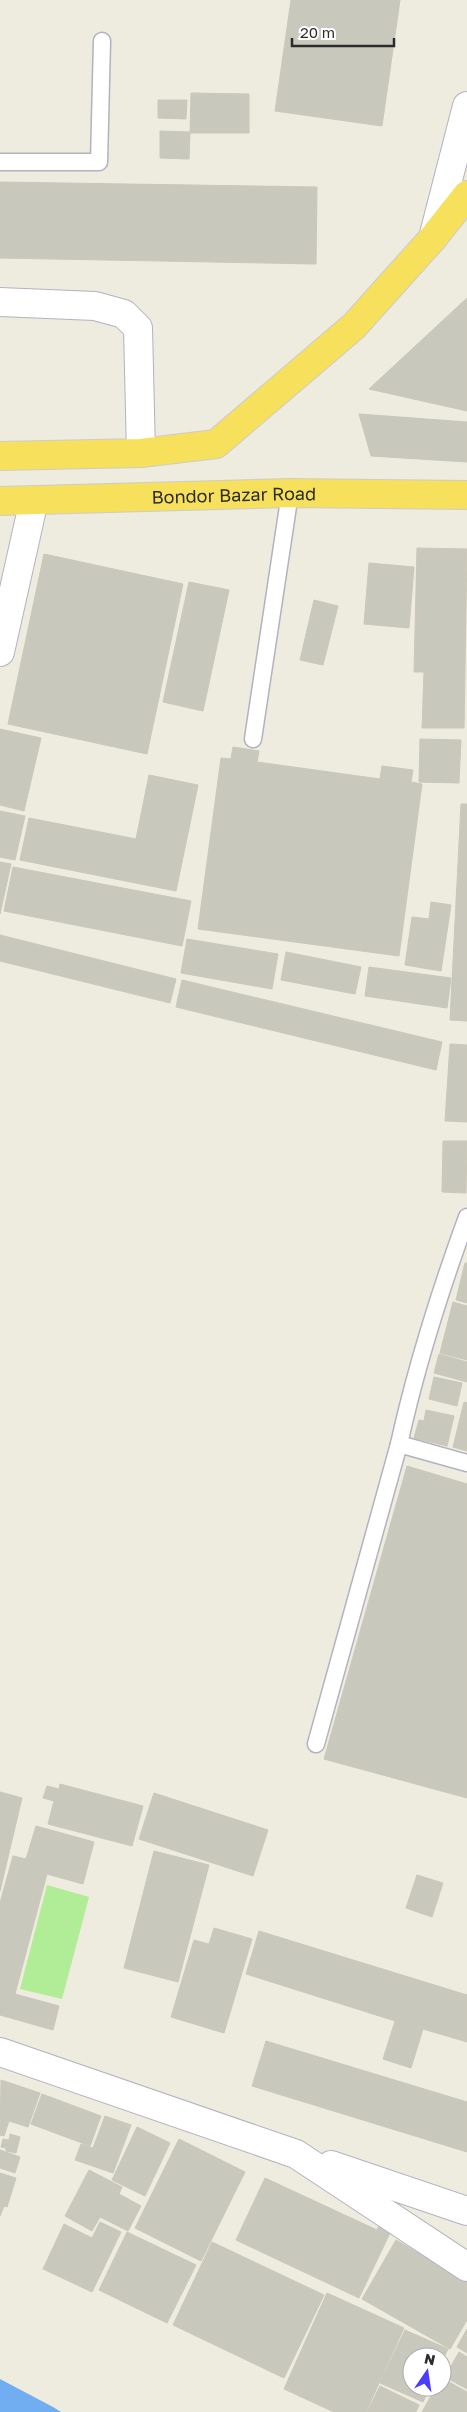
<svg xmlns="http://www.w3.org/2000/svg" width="467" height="2412" viewBox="0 0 467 2412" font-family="'Golos Text',sans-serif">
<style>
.pitch{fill:#b1ec96}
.water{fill:#71adf1}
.building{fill:#c9c8bd;stroke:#cac8b8}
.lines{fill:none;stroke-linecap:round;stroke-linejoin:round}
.service-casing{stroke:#b3b2c0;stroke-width:19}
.minor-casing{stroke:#b3b2c0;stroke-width:30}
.tertiary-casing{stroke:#b3b2c0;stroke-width:30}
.secondary-casing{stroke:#b3b2c0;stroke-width:30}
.trunk-casing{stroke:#ccc;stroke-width:30}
.service{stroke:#fff;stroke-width:16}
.minor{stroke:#fff;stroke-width:28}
.tertiary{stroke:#fff;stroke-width:28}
.secondary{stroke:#fff;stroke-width:28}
.trunk{stroke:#f6e05c;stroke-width:28}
.labels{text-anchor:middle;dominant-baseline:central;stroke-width:4;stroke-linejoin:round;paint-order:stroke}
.street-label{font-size:18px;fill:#2c2c2c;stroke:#fff}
</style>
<rect width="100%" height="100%" fill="#eeebdf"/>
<polygon class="pitch" points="47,1885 89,1897 62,1999 20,1989"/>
<polygon class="water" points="0,2379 53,2407 61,2412 0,2412"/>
<g class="building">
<polygon points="291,0 400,0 382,126 275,111"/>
<polygon points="191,93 249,94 249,133 190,133"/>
<polygon points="158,100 187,100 186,119 158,118"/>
<polygon points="160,131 190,132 189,159 160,158"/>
<polygon points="0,182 317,187 316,264 0,258"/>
<polygon points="467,298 467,411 369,389"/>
<polygon points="359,414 467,422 467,462 371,456"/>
<polygon points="417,548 467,549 464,728 422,728 424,672 414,672"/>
<polygon points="44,554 183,584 147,754 8,724"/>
<polygon points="369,563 414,567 409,628 364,624"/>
<polygon points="189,582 229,590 203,711 163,702"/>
<polygon points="314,600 338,606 323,665 300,660"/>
<polygon points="0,729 41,738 24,811 0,805"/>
<polygon points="420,739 461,740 459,783 419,782"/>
<polygon points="233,747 259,751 257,762 380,779 382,766 413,770 411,782 422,784 399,956 198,929 221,758 231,759"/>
<polygon points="149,775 198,785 176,891 20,860 29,818 136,839"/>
<polygon points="461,804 467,804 467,1021 450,1020"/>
<polygon points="0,811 25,816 15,860 0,857"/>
<polygon points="0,862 11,864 0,914"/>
<polygon points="13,867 191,901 182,946 4,911"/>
<polygon points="431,902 451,905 441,971 405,965 412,917 429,919"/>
<polygon points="0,935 176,979 170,1003 0,961"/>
<polygon points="187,939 278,954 272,989 181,973"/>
<polygon points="286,952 361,967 355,994 281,980"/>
<polygon points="369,967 451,978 447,1008 365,996"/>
<polygon points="182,980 442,1042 436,1070 176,1007"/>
<polygon points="450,1044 467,1045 467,1122 445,1121"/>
<polygon points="443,1141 467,1141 466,1193 442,1192"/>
<polygon points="465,1263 467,1263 467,1303 456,1300"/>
<polygon points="453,1302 467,1306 467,1360 440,1353"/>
<polygon points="439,1354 467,1362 467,1382 434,1373"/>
<polygon points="434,1377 462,1383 457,1406 429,1399"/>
<polygon points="464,1402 467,1403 467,1451 453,1447"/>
<polygon points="426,1410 454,1416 447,1446 414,1438 419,1420 424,1421"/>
<polygon points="407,1466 467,1484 467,1798 324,1759"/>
<polygon points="60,1784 143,1806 132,1846 48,1824 54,1801 43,1798 47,1786 59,1789"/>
<polygon points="0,1792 22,1798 0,1891"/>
<polygon points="154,1793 268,1830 253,1876 139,1839"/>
<polygon points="36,1826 94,1842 83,1884 47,1874 15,1994 59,2006 53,2030 0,2015 0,1903 13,1856 26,1859"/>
<polygon points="154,1851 209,1865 178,1982 124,1968"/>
<polygon points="417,1875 443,1883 432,1917 406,1908"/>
<polygon points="214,1928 252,1939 224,2033 171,2017 194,1940 209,1944"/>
<polygon points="259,1931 467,1995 467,2042 423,2029 411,2068 383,2059 395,2021 246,1974"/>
<polygon points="266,2041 467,2102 467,2152 252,2086"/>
<polygon points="1,2080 40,2093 28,2127 9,2121 4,2136 0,2135"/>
<polygon points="42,2094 101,2116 90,2146 31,2124"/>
<polygon points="105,2116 131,2125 113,2173 75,2160 81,2144 93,2148"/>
<polygon points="137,2127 170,2143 145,2196 112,2180"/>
<polygon points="10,2134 20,2137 16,2153 6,2151 6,2148 1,2147 3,2139 9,2140"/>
<polygon points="179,2139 245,2172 201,2261 135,2228"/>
<polygon points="0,2150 20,2157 15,2173 0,2168"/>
<polygon points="89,2170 122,2187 119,2194 141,2206 128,2231 100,2217 92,2231 65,2216"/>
<polygon points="0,2173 16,2178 7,2207 4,2206 0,2216"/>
<polygon points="265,2178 377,2230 379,2226 391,2231 359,2298 236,2240"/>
<polygon points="100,2222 121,2232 92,2292 43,2269 64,2224 92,2238"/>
<polygon points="127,2232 196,2265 167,2323 99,2290"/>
<polygon points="396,2240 467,2281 467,2320 450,2349 362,2299"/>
<polygon points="212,2242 324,2295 284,2378 173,2325"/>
<polygon points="327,2293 404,2328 366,2412 334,2412 284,2389"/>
<polygon points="467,2329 467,2353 457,2347"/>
<polygon points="405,2330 448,2349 442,2361 442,2357 412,2357 412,2387 430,2387 423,2402 380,2383"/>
<polygon points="459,2352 467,2357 467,2389 445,2377"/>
<polygon points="442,2378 467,2392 467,2412 422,2412 436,2387 442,2387"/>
<polygon points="380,2386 419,2405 416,2412 367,2412"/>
</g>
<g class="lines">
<g class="service-casing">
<g id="service">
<polyline points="0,162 99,162 102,41"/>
<polyline points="253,739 290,493"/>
<path d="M467 1217C440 1291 416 1367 399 1444L467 1463"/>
<polyline points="316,1744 399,1444"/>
</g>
</g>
<g class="minor-casing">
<g id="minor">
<polyline points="0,302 95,306 124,314 138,328 141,453"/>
<polyline points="0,652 34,500"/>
</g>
</g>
<g class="tertiary-casing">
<g id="tertiary">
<polyline points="0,2052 296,2154 467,2267"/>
<polyline points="331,2165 467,2211"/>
</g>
</g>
<g class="secondary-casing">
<polyline id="secondary" points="433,238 467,106"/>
</g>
<g class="trunk-casing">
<g id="trunk">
<polyline points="0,456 141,453 216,444 354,326 433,238 467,195"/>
<path id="s1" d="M0 501 290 493 467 495"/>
</g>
</g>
<use href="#service" class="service"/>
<use href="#minor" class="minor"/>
<use href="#tertiary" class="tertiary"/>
<use href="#secondary" class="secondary"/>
<use href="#trunk" class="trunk"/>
</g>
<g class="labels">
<g class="street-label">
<text stroke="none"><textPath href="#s1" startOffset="234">Bondor Bazar Road</textPath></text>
</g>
</g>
<g transform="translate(427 2372) rotate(13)"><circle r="24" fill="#ffffff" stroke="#ababab"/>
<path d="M0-4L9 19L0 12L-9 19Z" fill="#4c3dfc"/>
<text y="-8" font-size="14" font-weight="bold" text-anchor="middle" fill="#2c2c2c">N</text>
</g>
<path d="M292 38v8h102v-8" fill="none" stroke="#2c2c2c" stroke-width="2.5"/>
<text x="300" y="38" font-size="15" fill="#2c2c2c" stroke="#ffffff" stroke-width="4" paint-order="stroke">20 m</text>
</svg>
